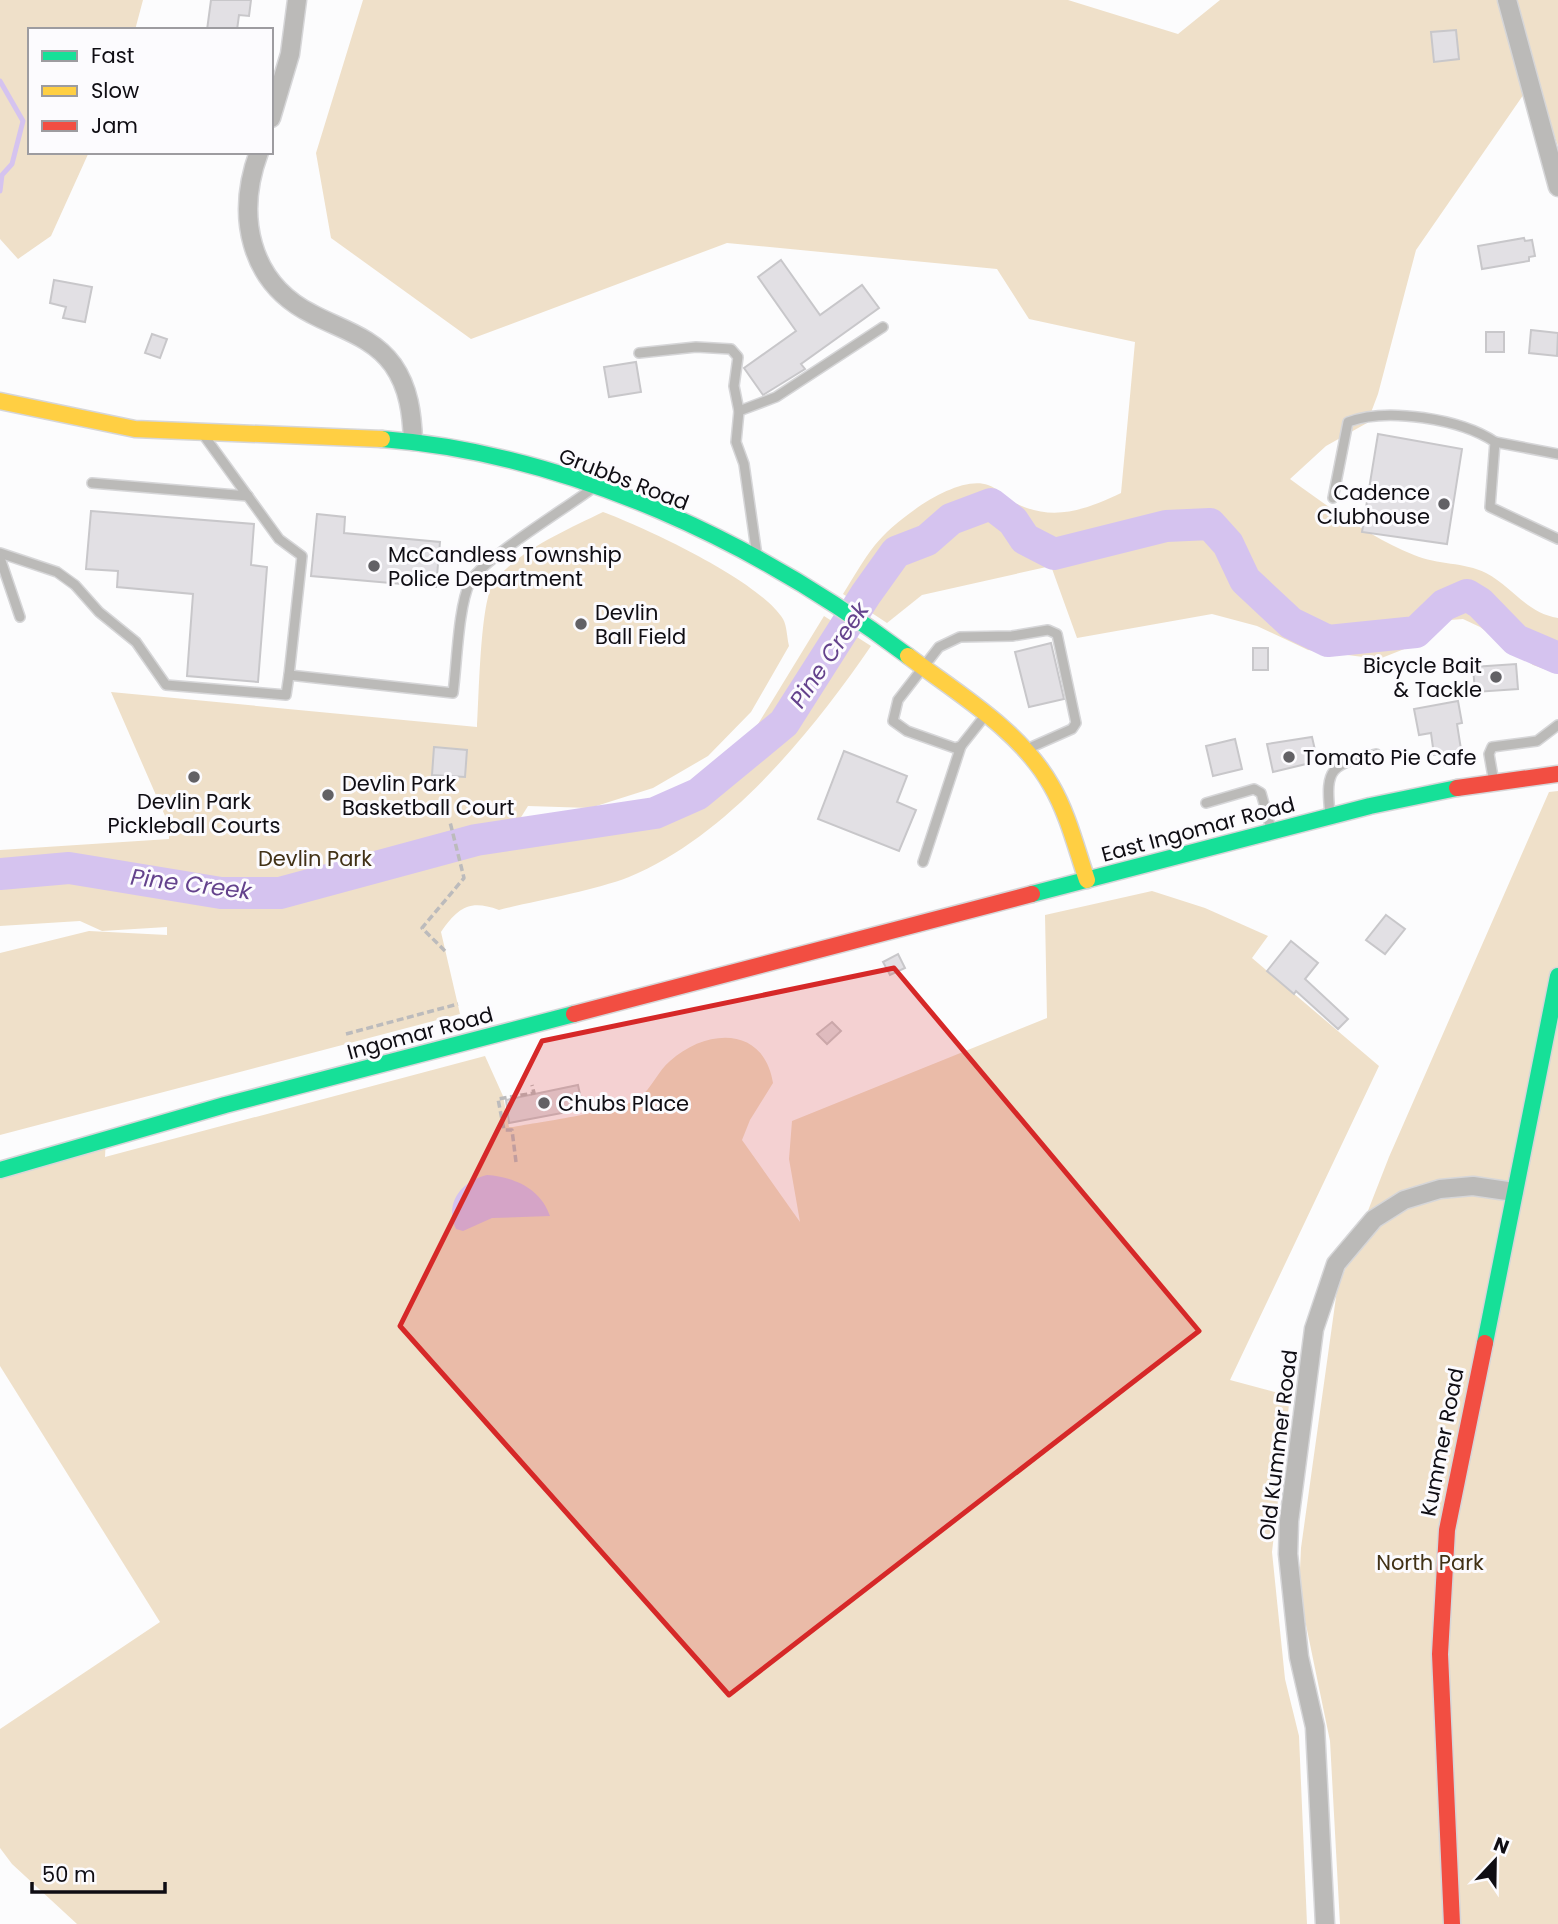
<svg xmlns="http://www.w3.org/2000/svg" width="1558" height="1924" viewBox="0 0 1558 1924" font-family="Poppins,sans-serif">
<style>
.green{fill:#efe0c9}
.water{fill:#d5c3ef}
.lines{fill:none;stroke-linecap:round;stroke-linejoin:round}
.stream{stroke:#d5c3ef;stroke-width:5}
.river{stroke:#d5c3ef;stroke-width:32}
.building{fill:#e2e0e4;stroke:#c8c7ca;stroke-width:2}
.lane-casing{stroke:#d6d6d8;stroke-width:12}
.street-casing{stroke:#d6d6d8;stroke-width:21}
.fast-casing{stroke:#d6d6d8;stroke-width:19}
.slow-casing{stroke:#d6d6d8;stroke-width:19}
.jam-casing{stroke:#d6d6d8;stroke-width:19}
.path{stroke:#bcbbbc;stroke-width:3.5;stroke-dasharray:7 3.5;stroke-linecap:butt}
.lane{stroke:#bbbab8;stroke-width:9}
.street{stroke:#bbbab8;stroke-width:18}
.fast{stroke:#16e098;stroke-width:16}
.slow{stroke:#ffcf43;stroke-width:16}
.jam{stroke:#f24e42;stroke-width:16}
.marked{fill:#d62828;fill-opacity:0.2;stroke:#d62828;stroke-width:5;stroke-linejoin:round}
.poi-dot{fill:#626165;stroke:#fcfbfe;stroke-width:2.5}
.labels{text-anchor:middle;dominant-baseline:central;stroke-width:6;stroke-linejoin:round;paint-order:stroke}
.street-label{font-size:21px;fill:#0f0d13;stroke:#fcfbfe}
.poi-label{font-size:21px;fill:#0f0d13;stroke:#fcfbfe;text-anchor:start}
.park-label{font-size:21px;fill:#413115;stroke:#fcfbfe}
.water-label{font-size:23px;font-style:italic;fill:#64428c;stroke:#fcfbfe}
</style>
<rect width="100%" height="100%" fill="#fcfcfd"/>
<g class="green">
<polygon points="0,0 143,0 135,30 30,30 30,152 89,152 51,236 18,259 0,239"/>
<path d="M363 0H1068L1178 34 1220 0H1558V146L1535 78 1416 250 1378 394 1367 423 1326 446 1290 479C1330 508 1368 536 1414 555 1438 565 1464 562 1486 573 1513 587 1526 613 1558 618V674L1533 665 1480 627 1463 619 1450 620 1417 644 1379 659 1308 650 1257 626 1212 614 1077 638 1051 566 922 595 887 623 843 594C853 578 863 560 875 545 895 520 956 474 988 485 998 488 1006 499 1015 503 1053 522 1085 510 1121 493L1135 342 1029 319 997 269 727 243 471 339 331 238 316 153Z"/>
<path d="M603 512C646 528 760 581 783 619 787 626 787 638 789 646L751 712 708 756 653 788 590 808 528 806 518 822 618 821 692 796 744 747 824 616 871 646C812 732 728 836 629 877 593 891 538 900 499 910 469 899 458 908 441 932L460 1014 0 1135V953L89 931 167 935V927L102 931 80 921 0 926V850L169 839V825L111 692 477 727C479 699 480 600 494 582 520 549 567 530 603 512Z"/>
<polygon points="1558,791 1558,1924 1340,1924 1330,1741 1299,1591 1301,1548 1337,1290 1389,1157 1549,792"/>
<path d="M1152 891 1205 908 1268 936 1252 958 1379 1066 1230 1380 1290 1396 1272 1552 1285 1679 1299 1736 1307 1924H77L12 1864 0 1848V1729L160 1622 0 1366V1170L106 1137 105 1157 485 1056 503 1096 509 1127H513C539 1122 621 1111 639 1098 652 1088 658 1071 670 1061 707 1028 764 1026 773 1083L750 1120 742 1140 800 1222 789 1159 792 1121 1047 1018 1045 915Z"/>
</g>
<path class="water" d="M487 1175C515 1177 541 1189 550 1216L492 1218 463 1231 456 1229C444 1204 461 1181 487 1175Z"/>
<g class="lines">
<polyline class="stream" points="0,81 23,121 12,164 2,175 0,191"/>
<polyline class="river" points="0,874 69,868 221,893 280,893 476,840 655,813 698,794 784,723 866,594 896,552 927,540 951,519 991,504 1013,521 1025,539 1054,554 1166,526 1210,524 1228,544 1245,580 1291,623 1328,641 1416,632 1444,605 1467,595 1480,603 1516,640 1558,658"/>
</g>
<g class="building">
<polygon points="211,0 251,0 249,16 239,15 237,30 207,30"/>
<polygon points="1456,30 1459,59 1434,62 1431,32"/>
<polygon points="1524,238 1525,241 1532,240 1535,256 1529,257 1529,261 1482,269 1478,246"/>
<polygon points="781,260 820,315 862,285 879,308 801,364 805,369 763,395 744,368 796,331 758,277"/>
<polygon points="54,280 92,287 85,322 63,318 66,307 50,303"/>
<polygon points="1531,330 1558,333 1557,356 1529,353"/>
<rect x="1486" y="332" width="18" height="20"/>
<polygon points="152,334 167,339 160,358 145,353"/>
<polygon points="636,362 641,392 609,397 604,367"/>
<polygon points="1378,434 1462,449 1447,544 1362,532"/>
<polygon points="91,511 254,524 251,565 267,567 258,682 187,676 193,594 117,587 118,571 86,569"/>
<polygon points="317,514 345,517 344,533 440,542 436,587 311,576"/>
<polygon points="1051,643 1064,699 1029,707 1015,652"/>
<rect x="1253" y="648" width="15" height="22"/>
<polygon points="1516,664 1518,689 1475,692 1473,667"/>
<polygon points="1458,701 1462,723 1457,724 1463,762 1444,765 1442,754 1434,755 1431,733 1419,735 1414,709"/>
<polygon points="1312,737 1315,750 1307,752 1309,761 1306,764 1273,772 1267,744"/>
<polygon points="1235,739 1242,769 1213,776 1206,746"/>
<polygon points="434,747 467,750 465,777 432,775"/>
<polygon points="844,751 907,776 897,802 916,810 899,851 818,819"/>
<polygon points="1386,915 1405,929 1385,954 1366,940"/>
<polygon points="1291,941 1318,963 1305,979 1348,1019 1338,1029 1296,991 1294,994 1267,971"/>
<polygon points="898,954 905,968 890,975 883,962"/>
<polygon points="832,1022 841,1031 827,1044 817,1034"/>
<polygon points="578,1085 583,1109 509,1123 506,1100"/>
</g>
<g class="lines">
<g class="lane-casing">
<g id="lane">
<polyline points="639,353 696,347 731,349 738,357 734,386 739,411"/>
<path d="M205 437 279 539 302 556 289 675 453 693C457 664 458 607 470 582 481 560 568 507 593 488"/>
<polyline points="1495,442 1558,454"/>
<polyline points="92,483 248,496"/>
<path d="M1333 498 1348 422C1387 407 1461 419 1495 442L1490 507 1558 539"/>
<polyline points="0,553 57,572 75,585 99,612 136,642 166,685 286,695 289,675"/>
<polyline points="757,556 744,464 736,442 739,411 776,397 883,327"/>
<polyline points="0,558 20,617"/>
<polyline points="984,717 961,746 955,748 907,731 893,721 898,700 939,647 960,637 1012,636 1048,630 1057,634 1076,723 1072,729 1027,749"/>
<polyline points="1493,777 1489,754 1492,747 1537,741 1558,725"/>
<polyline points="1206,803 1254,789 1261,793 1271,829"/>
<path d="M1330 814C1325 767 1331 765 1376 754"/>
<polyline points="923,862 961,746"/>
</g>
</g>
<g class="street-casing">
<g id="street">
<polyline points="1507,0 1558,187"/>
<polyline points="271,118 290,54 297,0"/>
<path d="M259 152C236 214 248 282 312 314 340 329 373 337 393 365 409 388 412 414 413 441"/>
<polyline points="1325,1924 1315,1727 1299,1657 1288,1554 1289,1521 1314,1329 1336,1264 1374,1219 1404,1200 1440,1189 1473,1186 1514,1192"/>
</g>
</g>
<g class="fast-casing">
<g id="fast">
<path d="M382 439C572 454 758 543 908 656"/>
<polyline points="1032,894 1370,806 1457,788"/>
<polyline points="0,1170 225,1105 574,1014"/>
<polyline points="1485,1343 1558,976"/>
</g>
</g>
<g class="slow-casing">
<g id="slow">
<polyline points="0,401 135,429 382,439"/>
<path d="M908 656C957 693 1020 730 1051 785 1068 814 1076 848 1087 880"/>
</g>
</g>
<g class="jam-casing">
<g id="jam">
<polyline points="1457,788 1558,774"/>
<polyline points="574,1014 1032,894"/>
<polyline points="1452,1924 1440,1654 1447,1530 1485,1343"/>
</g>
</g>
<g class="path">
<polyline points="445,951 422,928 464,878 450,822"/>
<polyline points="346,1034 458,1004"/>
<polyline points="516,1162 512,1130 504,1130 498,1099 534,1093 532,1085"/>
</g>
<use href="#lane" class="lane"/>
<use href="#street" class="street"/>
<use href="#fast" class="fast"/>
<use href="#slow" class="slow"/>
<use href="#jam" class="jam"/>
</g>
<path class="marked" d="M894 968 1199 1331 729 1695 400 1326 542 1041Z"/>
<g class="poi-dot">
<circle cx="1444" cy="504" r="7"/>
<circle cx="374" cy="566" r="7"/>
<circle cx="581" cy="624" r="7"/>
<circle cx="1496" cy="677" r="7"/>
<circle cx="1289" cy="757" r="7"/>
<circle cx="194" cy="777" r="7"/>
<circle cx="328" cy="795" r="7"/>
<circle cx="544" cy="1103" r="7"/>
</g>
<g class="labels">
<g class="street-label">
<text transform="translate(624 479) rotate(21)">Grubbs Road</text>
<text transform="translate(1198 829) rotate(-15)">East Ingomar Road</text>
<text transform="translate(420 1033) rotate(-15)">Ingomar Road</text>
<text transform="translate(1442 1442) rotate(-79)">Kummer Road</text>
<text transform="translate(1278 1445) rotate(-83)">Old Kummer Road</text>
</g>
<g class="poi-label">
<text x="1430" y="492" text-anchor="end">Cadence<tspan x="1430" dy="24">Clubhouse</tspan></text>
<text x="388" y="554">McCandless Township<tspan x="388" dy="24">Police Department</tspan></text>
<text x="595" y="612">Devlin<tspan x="595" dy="24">Ball Field</tspan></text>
<text x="1482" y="665" text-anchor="end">Bicycle Bait<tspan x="1482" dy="24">&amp; Tackle</tspan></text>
<text x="1303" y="757">Tomato Pie Cafe</text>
<text x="342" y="783">Devlin Park<tspan x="342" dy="24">Basketball Court</tspan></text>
<text x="194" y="801" text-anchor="middle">Devlin Park<tspan x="194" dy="24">Pickleball Courts</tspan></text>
<text x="558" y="1103">Chubs Place</text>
</g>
<g class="park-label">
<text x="315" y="858">Devlin Park</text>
<text x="1430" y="1562">North Park</text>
</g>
<g class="water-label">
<text transform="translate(829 655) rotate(-56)">Pine Creek</text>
<text transform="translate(191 884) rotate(7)">Pine Creek</text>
</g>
</g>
<rect x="28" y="28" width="245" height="126" fill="#fcfbfe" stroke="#9d9ca0" stroke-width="2"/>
<rect x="42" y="51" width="35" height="10" fill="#16e098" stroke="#9d9ca0" stroke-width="2"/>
<text x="91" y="63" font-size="21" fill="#0f0d13">Fast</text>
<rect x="42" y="86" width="35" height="10" fill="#ffcf43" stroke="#9d9ca0" stroke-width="2"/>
<text x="91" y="98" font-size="21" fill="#0f0d13">Slow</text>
<rect x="42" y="121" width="35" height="10" fill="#f24e42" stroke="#9d9ca0" stroke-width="2"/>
<text x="91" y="133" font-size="21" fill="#0f0d13">Jam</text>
<g transform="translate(1495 1861) rotate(22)" stroke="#fcfbfe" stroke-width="5" paint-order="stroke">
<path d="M0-5L12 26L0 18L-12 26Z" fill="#0f0d13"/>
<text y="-10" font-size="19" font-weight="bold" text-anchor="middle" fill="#0f0d13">N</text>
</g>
<path d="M32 1882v10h133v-10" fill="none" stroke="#0f0d13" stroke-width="3.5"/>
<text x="42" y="1882" font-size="21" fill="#0f0d13" stroke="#fcfbfe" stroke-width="5" paint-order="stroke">50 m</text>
</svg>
